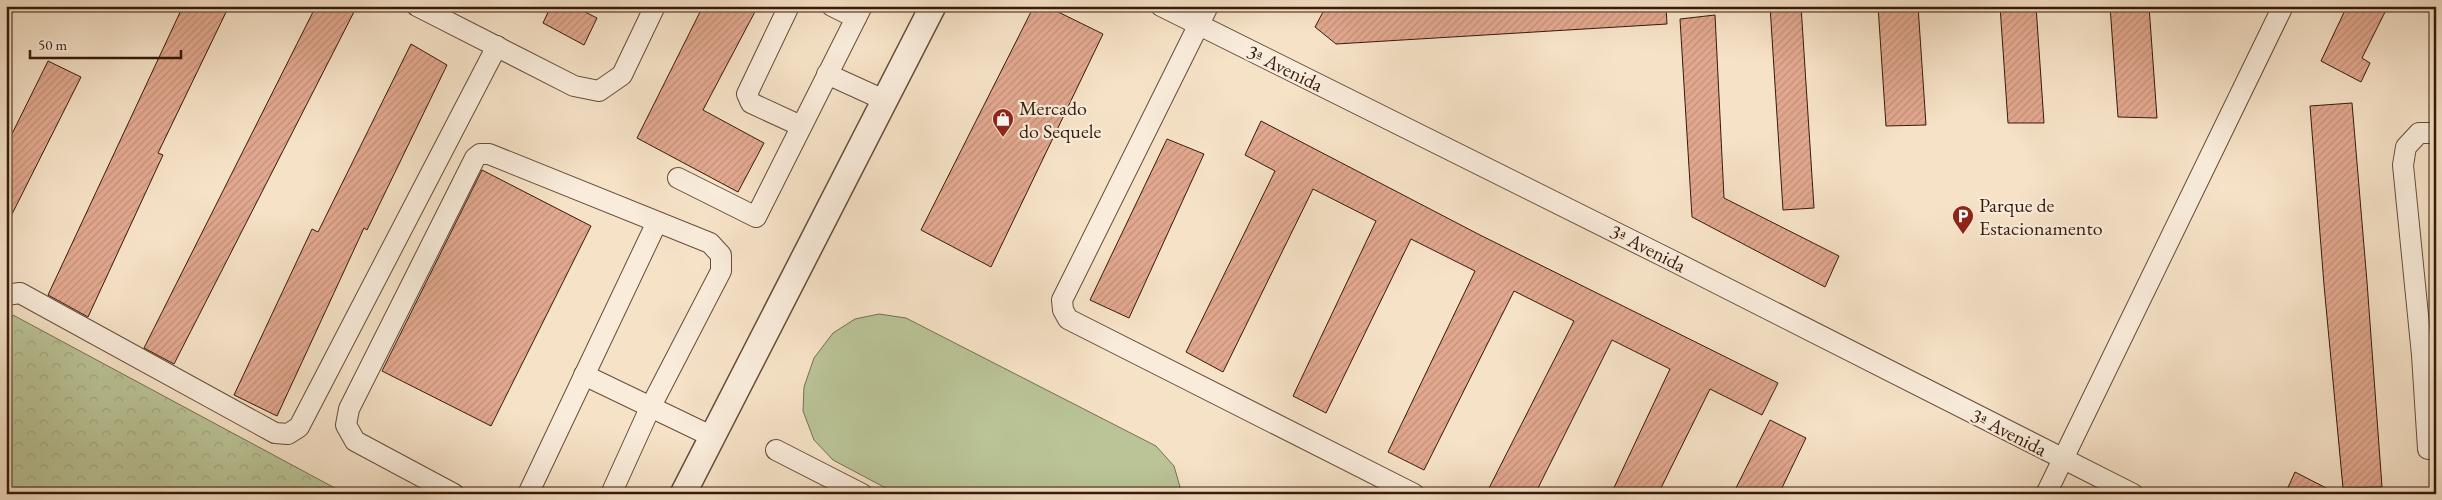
<svg xmlns="http://www.w3.org/2000/svg" width="2442" height="500" viewBox="0 0 2442 500" font-family="'EB Garamond',serif">
<style>
.green{fill:#bac497;stroke:#786f50}
.forest{fill:url(#forest-crowns);stroke:#786f50}
.building{fill:url(#building-hatch);stroke:#371a09}
.lines{fill:none;stroke-linecap:round;stroke-linejoin:round}
.minor-casing{stroke:#674c38;stroke-width:22}
.tertiary-casing{stroke:#674c38;stroke-width:28}
.minor{stroke:#f9ecdb;stroke-width:20}
.tertiary{stroke:#f9ecdb;stroke-width:25}
.labels{text-anchor:middle;dominant-baseline:central;stroke-width:4.5;stroke-linejoin:round;paint-order:stroke}
.street-label{font-size:20px;fill:#371a09;stroke:#f9ecdb}
.poi-label{font-size:20px;fill:#371a09;stroke:#f9ecdb;text-anchor:start}
</style>
<defs>
<pattern id="forest-crowns" width="20" height="18" patternUnits="userSpaceOnUse" patternTransform="scale(1.25)"><rect width="20" height="18" fill="#bac497"/><path d="M2 6a3 3 0 1 1 6 0M12 15a3 3 0 1 1 6 0" fill="none" stroke="#a0a881"/></pattern>
<pattern id="building-hatch" width="6" height="6" patternUnits="userSpaceOnUse" patternTransform="scale(1.25)"><rect width="6" height="6" fill="#e2a88f"/><path d="M-1 1l2-2M0 6l6-6M5 7l2-2" fill="none" stroke="#c2907a"/></pattern>
</defs>
<rect width="100%" height="100%" fill="#f6e2c7"/>
<filter id="stains"><feTurbulence type="fractalNoise" baseFrequency=".004" numOctaves="4"/><feColorMatrix values="0 0 0 0 .2 0 0 0 0 .09 0 0 0 0 .02 0 0 0 .5 -.17"/></filter>
<radialGradient id="worn" r=".72"><stop offset=".6" stop-color="#630" stop-opacity="0"/><stop offset="1" stop-color="#630" stop-opacity=".3"/></radialGradient>
<polygon class="green" points="879,314 906,318 1156,446 1174,466 1182,494 897,494 833,460 814,440 803,411 804,387 814,358 833,333 855,319"/>
<polygon class="forest" points="13,315 346,494 6,494 6,329"/>
<g class="building">
<polygon points="183,6 229,6 158,153 163,155 88,317 48,295"/>
<polygon points="316,6 357,6 174,364 144,348"/>
<polygon points="551,6 573,6 597,18 584,45 543,23"/>
<polygon points="703,6 758,6 703,110 764,143 738,192 637,138"/>
<polygon points="1034,6 1046,6 1103,34 991,267 921,230"/>
<polygon points="1412,6 1666,6 1667,24 1336,44 1315,27 1323,12"/>
<polygon points="1770,6 1801,6 1814,208 1783,210"/>
<polygon points="1878,6 1918,6 1926,125 1886,126"/>
<polygon points="2000,6 2036,6 2044,123 2008,123"/>
<polygon points="2110,6 2149,6 2157,118 2118,117"/>
<polygon points="2347,6 2388,6 2362,58 2370,63 2361,82 2321,61"/>
<polygon points="1715,15 1724,198 1839,256 1825,287 1692,217 1680,19"/>
<polygon points="411,44 447,65 367,230 364,228 277,416 234,395 312,229 318,232"/>
<polygon points="48,61 81,77 6,226 6,146"/>
<polygon points="2352,103 2367,282 2382,487 2343,488 2324,285 2310,106"/>
<polygon points="1261,121 1480,235 1778,383 1762,415 1710,389 1658,494 1611,494 1670,369 1612,340 1535,494 1486,494 1574,321 1514,291 1424,470 1388,452 1475,271 1411,239 1326,413 1293,396 1376,221 1313,189 1223,372 1186,352 1275,171 1245,155"/>
<polygon points="1167,139 1204,154 1129,318 1090,300"/>
<polygon points="482,170 591,226 491,426 382,371"/>
<polygon points="1770,420 1806,438 1779,494 1733,494"/>
<polygon points="2295,472 2338,494 2285,494"/>
</g>
<g class="lines">
<g class="minor-casing">
<g id="minor">
<polyline points="417,6 574,86 599,91 622,75 655,6"/>
<polyline points="789,6 747,94 751,103 801,126"/>
<polyline points="832,6 856,18"/>
<polyline points="1161,6 1669,259 2133,494"/>
<polyline points="1208,6 1062,300 1063,310 1068,319 1414,494"/>
<polyline points="827,74 884,100"/>
<polyline points="678,178 756,217 862,6"/>
<polyline points="6,295 20,293 275,433 288,434 299,427 497,46"/>
<polyline points="584,375 713,437"/>
<polyline points="2428,449 2422,355 2403,165 2406,147 2419,133 2436,133"/>
<polyline points="776,450 862,494"/>
<polyline points="454,494 355,441 346,425 349,409 475,158 480,154 489,154 710,243 721,255 721,271 650,408 611,494"/>
<polyline points="528,494 657,222"/>
<polyline points="2046,494 2283,6"/>
</g>
</g>
<g class="tertiary-casing">
<polyline id="tertiary" points="683,494 933,6"/>
</g>
<use href="#minor" class="minor"/>
<use href="#tertiary" class="tertiary"/>
</g>
<defs>
<g id="shop-pin" transform="scale(1.125)"><path d="M0 17L-7.5 6A9.5 9.5 0 1 1 7.5 6Z" fill="#8f2418" stroke="#f9ecdb"/><path d="M-5-2.5h2.3a2.7 3.5 0 0 1 5.4 0H5L5.5 6h-11ZM-1.5-2.5h3a1.5 2.3 0 0 0-3 0Z" fill="#fff"/></g>
<g id="parking-pin" transform="scale(1.125)"><path d="M0 17L-7.5 6A9.5 9.5 0 1 1 7.5 6Z" fill="#8f2418" stroke="#f9ecdb"/><path d="M-3.5-5.5H1a3.5 3.5 0 0 1 0 7H-1V5.5H-3.5ZM-1-3.4V-.6H.8a1.4 1.4 0 0 0 0-2.8Z" fill="#fff"/></g>
</defs>
<g fill-rule="evenodd">
<use href="#shop-pin" x="1003" y="119"/>
<use href="#parking-pin" x="1963" y="216"/>
</g>
<g class="labels">
<g class="street-label">
<text transform="translate(1285 68) rotate(26)">3ª Avenida</text>
<text transform="translate(1648 248) rotate(27)">3ª Avenida</text>
<text transform="translate(2009 432) rotate(27)">3ª Avenida</text>
</g>
<g class="poi-label">
<text x="1019" y="108">Mercado<tspan x="1019" dy="23">do Sequele</tspan></text>
<text x="1979" y="205">Parque de<tspan x="1979" dy="23">Estacionamento</tspan></text>
</g>
</g>
<rect width="2442" height="500" fill="none" stroke="#f6e2c7" stroke-width="25"/>
<rect x="8" y="8" width="2427" height="485" fill="none" stroke="#371a09" stroke-width="2.5"/>
<rect x="12" y="12" width="2417" height="475" fill="none" stroke="#371a09"/>
<path d="M30 50v8h151v-8" fill="none" stroke="#371a09" stroke-width="2.5"/>
<text x="38" y="50" font-size="15" fill="#371a09" stroke="#f9ecdb" stroke-width="4" paint-order="stroke">50 m</text>
<rect width="100%" height="100%" filter="url(#stains)"/>
<rect width="100%" height="100%" fill="url(#worn)"/>
</svg>
